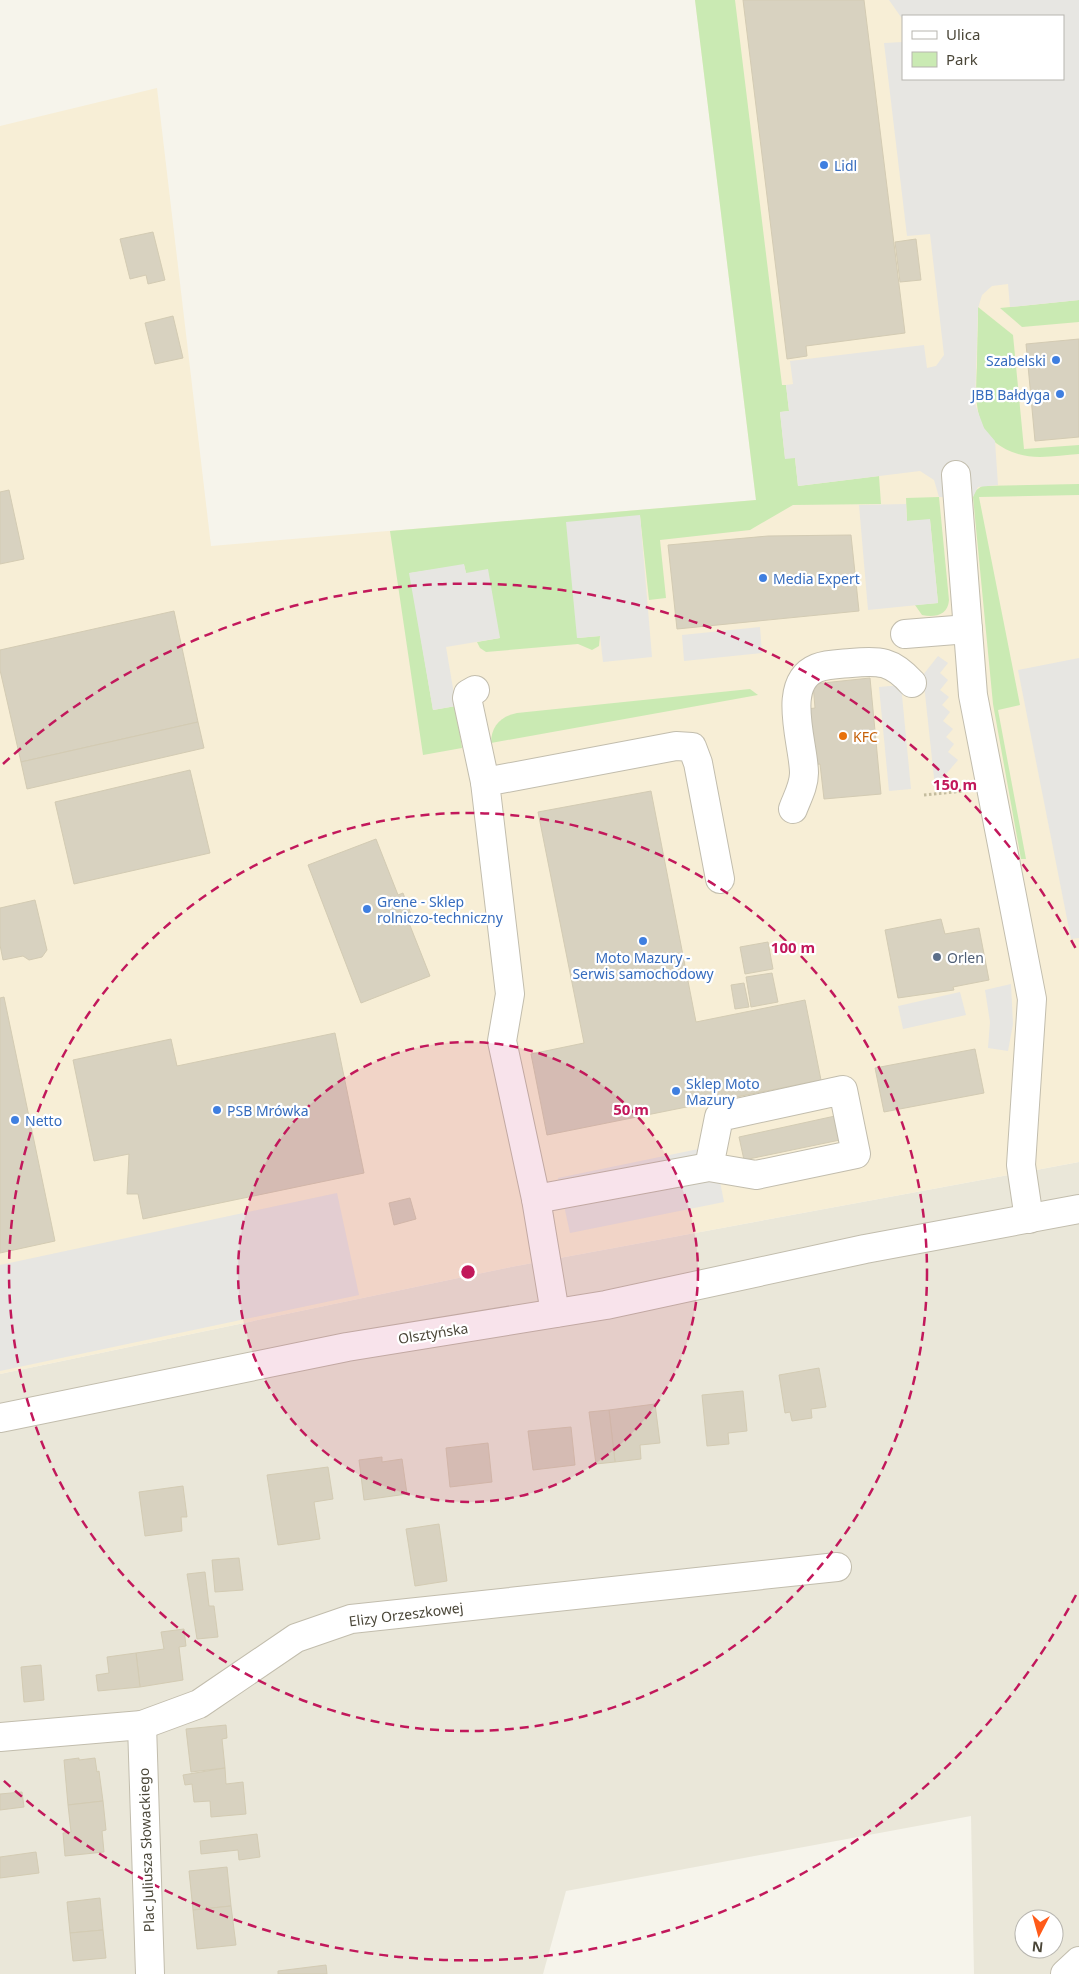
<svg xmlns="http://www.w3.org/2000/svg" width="1079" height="1974" viewBox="0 0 1079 1974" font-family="'Noto Sans',sans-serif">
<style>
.residential{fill:#eae7d9;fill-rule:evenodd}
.commercial{fill:#f7eed6;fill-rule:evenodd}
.green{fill:#caeab3}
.parking{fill:#e7e6e2}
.building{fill:#d8d2c0;stroke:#d3cbb3}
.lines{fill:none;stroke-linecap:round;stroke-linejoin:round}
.minor-casing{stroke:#c2bdad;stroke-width:30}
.path{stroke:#c4bc9e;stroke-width:3;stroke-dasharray:2.5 2.5;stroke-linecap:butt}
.minor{stroke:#fff;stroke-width:28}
.ring{fill:none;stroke:#c2185b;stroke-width:2.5;stroke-dasharray:9 6}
.shop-dot{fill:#3f7fe0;stroke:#fff;stroke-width:2}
.food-dot{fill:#e8710a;stroke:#fff;stroke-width:2}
.service-dot{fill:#5c6f8a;stroke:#fff;stroke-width:2}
.labels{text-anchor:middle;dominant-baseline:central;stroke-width:4.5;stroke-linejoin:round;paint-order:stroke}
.shop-label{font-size:14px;fill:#366cbe;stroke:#fff;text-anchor:start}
.food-label{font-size:14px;fill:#c56008;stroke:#fff;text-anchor:start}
.service-label{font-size:14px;fill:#4e5e75;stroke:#fff;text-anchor:start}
.street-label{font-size:14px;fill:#4a4638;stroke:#fff}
.centre{fill:#c2185b;stroke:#fff;stroke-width:2.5}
.ring-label{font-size:15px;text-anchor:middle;font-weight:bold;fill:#c2185b;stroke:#fff;stroke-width:4.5;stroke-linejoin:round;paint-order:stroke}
</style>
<rect width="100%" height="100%" fill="#f6f4eb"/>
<path class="residential" d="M1079 1162V1974H974L971 1816 566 1891 543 1974H0V1374L511 1267ZM1024 1919H1054V1949H1024Z"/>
<path class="commercial" d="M695 0H1079V1162L511 1267 0 1374V126L157 88 211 546 756 500ZM903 16H1063V79H903Z"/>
<g class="green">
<polygon points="695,0 735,0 782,385 786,385 789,411 780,412 785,458 795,458 798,486 879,476 881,504 793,505 750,530 660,540 666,598 649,600 640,516 578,638 600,636 599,646 592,650 578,644 486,652 480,648 477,642 500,638 466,573 464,565 410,573 433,710 456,706 462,748 423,755 390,531 756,500"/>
<polygon points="1079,300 1079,322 1022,327 1000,308"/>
<path d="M978 307 1013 335 1024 449 1079 445V454C1060 455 1037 460 1018 454 973 440 975 403 977 365 977 346 978 327 978 307Z"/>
<polygon points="1079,484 1079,495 979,497 1020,705 998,710 1026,859 1021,859 993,704 973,497 975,491 982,486"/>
<path d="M939 497 949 600C948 615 935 618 922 615L915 605 938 603 930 520 907 521 906 498Z"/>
<path d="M750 689 758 695 491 743C491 726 501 716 517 713Z"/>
</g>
<g class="parking">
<polygon points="889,0 1079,0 1079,300 1010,307 1008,284 992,286 982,295 978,308 975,404 984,428 995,441 998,485 978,487 973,497 939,497 934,480 920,471 798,486 795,458 785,459 780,412 789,411 786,385 793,384 790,361 924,345 927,368 936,366 944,355 930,234 907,236 884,43 903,42 903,79 1063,79 1063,16 903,16 903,20"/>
<polygon points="906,504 907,521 930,519 938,603 868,610 859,505"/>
<polygon points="640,515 652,657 603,662 600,636 577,638 566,522"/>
<polygon points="464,564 466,573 488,569 500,638 446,647 456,706 433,710 409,573"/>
<polygon points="760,627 762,653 684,661 682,635"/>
<polygon points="938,656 948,663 940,673 948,680 940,690 949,697 942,705 950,712 943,721 953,729 946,737 954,744 948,752 958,760 935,787 923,675"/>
<polygon points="1079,658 1079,938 1071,939 1018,670"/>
<polygon points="901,685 911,789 889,791 879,687"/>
<polygon points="1011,984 1013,1024 1008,1051 988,1048 990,1022 985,990"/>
<polygon points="960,992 966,1015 903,1029 898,1006"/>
<polygon points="713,1146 724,1202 570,1233 558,1178"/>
<polygon points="337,1193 359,1295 0,1371 0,1265"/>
</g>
<g class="building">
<polygon points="743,0 864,0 905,333 806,346 807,356 787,359"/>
<polygon points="153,232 165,280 148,284 146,275 130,279 120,239"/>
<polygon points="916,239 921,280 900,282 895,242"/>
<polygon points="173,316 183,358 155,364 145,323"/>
<polygon points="1079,339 1079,437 1035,441 1026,344"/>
<polygon points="9,490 24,559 0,564 0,492"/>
<polygon points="851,535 859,611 677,629 668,545 768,536"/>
<polygon points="174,611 198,722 21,762 0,670 0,650"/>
<polygon points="870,678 881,794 824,799 820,764 812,765 807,709 815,708 813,684"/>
<polygon points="198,722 204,748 27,789 21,762"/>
<polygon points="190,770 210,853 74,884 55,802"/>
<polygon points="651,791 696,1022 805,1000 821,1080 547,1135 531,1054 584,1043 538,812"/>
<polygon points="376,839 398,895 403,893 414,922 409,923 430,976 361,1003 308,865"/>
<polygon points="35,900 47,950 42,957 29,960 23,956 3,960 0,945 0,908"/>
<polygon points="941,919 945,934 979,928 989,980 953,987 954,990 898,998 885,930"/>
<polygon points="768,942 773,969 745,974 740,947"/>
<polygon points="772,973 778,1002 751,1007 746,977"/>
<polygon points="744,983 749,1007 735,1009 731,985"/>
<polygon points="4,997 55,1241 0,1253 0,998"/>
<polygon points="335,1033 364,1173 143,1219 138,1194 127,1194 129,1154 94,1161 73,1060 171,1039 177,1066"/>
<polygon points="975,1049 984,1093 884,1112 875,1068"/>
<polygon points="835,1116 840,1140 744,1160 739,1137"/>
<polygon points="410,1198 416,1219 394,1225 389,1203"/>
<polygon points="819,1368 826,1407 811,1409 812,1418 792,1421 790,1412 785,1413 779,1375"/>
<polygon points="743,1391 747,1431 728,1433 729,1444 707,1446 702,1395"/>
<polygon points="655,1404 660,1443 640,1445 641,1459 615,1462 609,1410"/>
<polygon points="609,1410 615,1462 596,1464 589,1412"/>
<polygon points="571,1427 575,1465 533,1470 528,1431"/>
<polygon points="488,1443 492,1482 450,1487 446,1448"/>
<polygon points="382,1457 382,1462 402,1459 407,1494 364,1500 359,1460"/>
<polygon points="328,1467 333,1499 314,1502 320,1539 278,1545 267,1475"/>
<polygon points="183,1486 187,1517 181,1517 182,1531 145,1536 139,1492"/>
<polygon points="439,1524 447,1581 415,1586 406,1529"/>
<polygon points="239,1558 243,1590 215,1592 212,1560"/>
<polygon points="205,1572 209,1606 214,1606 218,1637 197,1639 187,1574"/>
<polygon points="184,1629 186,1646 179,1647 183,1680 140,1687 136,1653 164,1649 161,1632"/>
<polygon points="136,1653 140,1687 98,1691 96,1675 109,1673 107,1657"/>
<polygon points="41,1665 44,1700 24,1702 21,1667"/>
<polygon points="226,1725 227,1738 222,1739 225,1768 191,1772 186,1729"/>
<polygon points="79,1758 79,1760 95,1758 97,1772 99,1771 103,1801 68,1805 64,1760"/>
<polygon points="225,1768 226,1784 243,1782 246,1814 211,1817 210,1801 194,1802 192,1784 185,1785 183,1775"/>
<polygon points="22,1792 24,1807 0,1810 0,1794"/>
<polygon points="103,1801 106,1830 102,1831 104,1852 65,1856 63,1833 71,1832 68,1805"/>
<polygon points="257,1834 260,1857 239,1860 238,1850 201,1854 200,1841"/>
<polygon points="36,1852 39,1873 0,1878 0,1857"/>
<polygon points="227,1867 231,1906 193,1910 189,1871"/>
<polygon points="100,1898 103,1930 70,1933 67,1902"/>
<polygon points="231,1906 236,1945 197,1949 193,1910"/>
<polygon points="103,1930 106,1958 73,1961 70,1933"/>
<polygon points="326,1965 327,1974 278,1974 278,1971"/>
</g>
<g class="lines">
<g class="minor-casing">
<g id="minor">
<polyline points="956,475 973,695 1032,999 1021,1165 1029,1219"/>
<polyline points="905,634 968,629"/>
<polyline points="475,690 468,694 467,698 485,782"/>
<path d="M793 809C797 798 804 786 804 773 804 744 780 683 817 668 827 664 840 664 851 663 880 660 892 661 912 683"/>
<polyline points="536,1199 709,1167 756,1175 856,1154 843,1090 719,1117 709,1167"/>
<polyline points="555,1313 536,1199 502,1041 510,994 485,782 676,746 692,747 698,763 720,879"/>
<polyline points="0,1418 347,1347 606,1305 865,1249 1079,1209"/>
<polyline points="142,1725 150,1974"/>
<polyline points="0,1737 142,1725 199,1704 296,1638 351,1619 837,1567"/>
<polyline points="1065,1974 1079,1961"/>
</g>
</g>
<polyline class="path" points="924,795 963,791"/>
<use href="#minor" class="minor"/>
</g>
<circle cx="468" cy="1272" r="230" fill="#c2185b" fill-opacity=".12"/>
<g class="ring">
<circle cx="468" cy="1272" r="230"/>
<circle cx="468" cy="1272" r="459"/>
<path d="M1076 1595A689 689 0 0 1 3 1780M3 764A689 689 0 0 1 1076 949"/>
</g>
<g class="shop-dot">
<circle cx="824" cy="165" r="5"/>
<circle cx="1056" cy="360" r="5"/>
<circle cx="1060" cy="394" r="5"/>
<circle cx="763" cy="578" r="5"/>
<circle cx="367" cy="909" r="5"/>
<circle cx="643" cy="941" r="5"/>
<circle cx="676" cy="1091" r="5"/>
<circle cx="217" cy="1110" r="5"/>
<circle cx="15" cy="1120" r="5"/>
</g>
<circle class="food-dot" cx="843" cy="736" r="5"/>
<circle class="service-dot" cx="937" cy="957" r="5"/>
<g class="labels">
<g class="shop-label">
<text x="834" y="165">Lidl</text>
<text x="1046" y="360" text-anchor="end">Szabelski</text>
<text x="1050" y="394" text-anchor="end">JBB Bałdyga</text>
<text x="773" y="578">Media Expert</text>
<text x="377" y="901">Grene - Sklep<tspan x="377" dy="16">rolniczo-techniczny</tspan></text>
<text x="643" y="957" text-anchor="middle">Moto Mazury -<tspan x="643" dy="16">Serwis samochodowy</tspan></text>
<text x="686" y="1083">Sklep Moto<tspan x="686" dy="16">Mazury</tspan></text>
<text x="227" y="1110">PSB Mrówka</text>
<text x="25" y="1120">Netto</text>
</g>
<g class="food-label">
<text x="853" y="736">KFC</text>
</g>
<g class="service-label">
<text x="947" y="957">Orlen</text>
</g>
<g class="street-label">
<text transform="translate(433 1333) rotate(-9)">Olsztyńska</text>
<text transform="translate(406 1614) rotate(-7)">Elizy Orzeszkowej</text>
<text transform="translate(146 1850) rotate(-92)">Plac Juliusza Słowackiego</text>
</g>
</g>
<circle cx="468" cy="1272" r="8" class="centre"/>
<g class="ring-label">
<text x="955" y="790">150 m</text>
<text x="793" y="953">100 m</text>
<text x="631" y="1115">50 m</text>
</g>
<rect x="902" y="15" width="162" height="65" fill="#ffffff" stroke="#b7b5af"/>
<rect x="912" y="31" width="25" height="8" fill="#ffffff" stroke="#b7b5af"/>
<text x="946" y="40" font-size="15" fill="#4a4638">Ulica</text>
<rect x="912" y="52" width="25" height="15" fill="#caeab3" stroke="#b7b5af"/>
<text x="946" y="65" font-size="15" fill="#4a4638">Park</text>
<g transform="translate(1039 1934) rotate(186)"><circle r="24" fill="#ffffff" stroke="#b7b5af"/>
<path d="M0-4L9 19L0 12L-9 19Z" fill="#ff5b19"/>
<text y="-8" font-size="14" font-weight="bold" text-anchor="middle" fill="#4a4638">N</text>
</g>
</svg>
